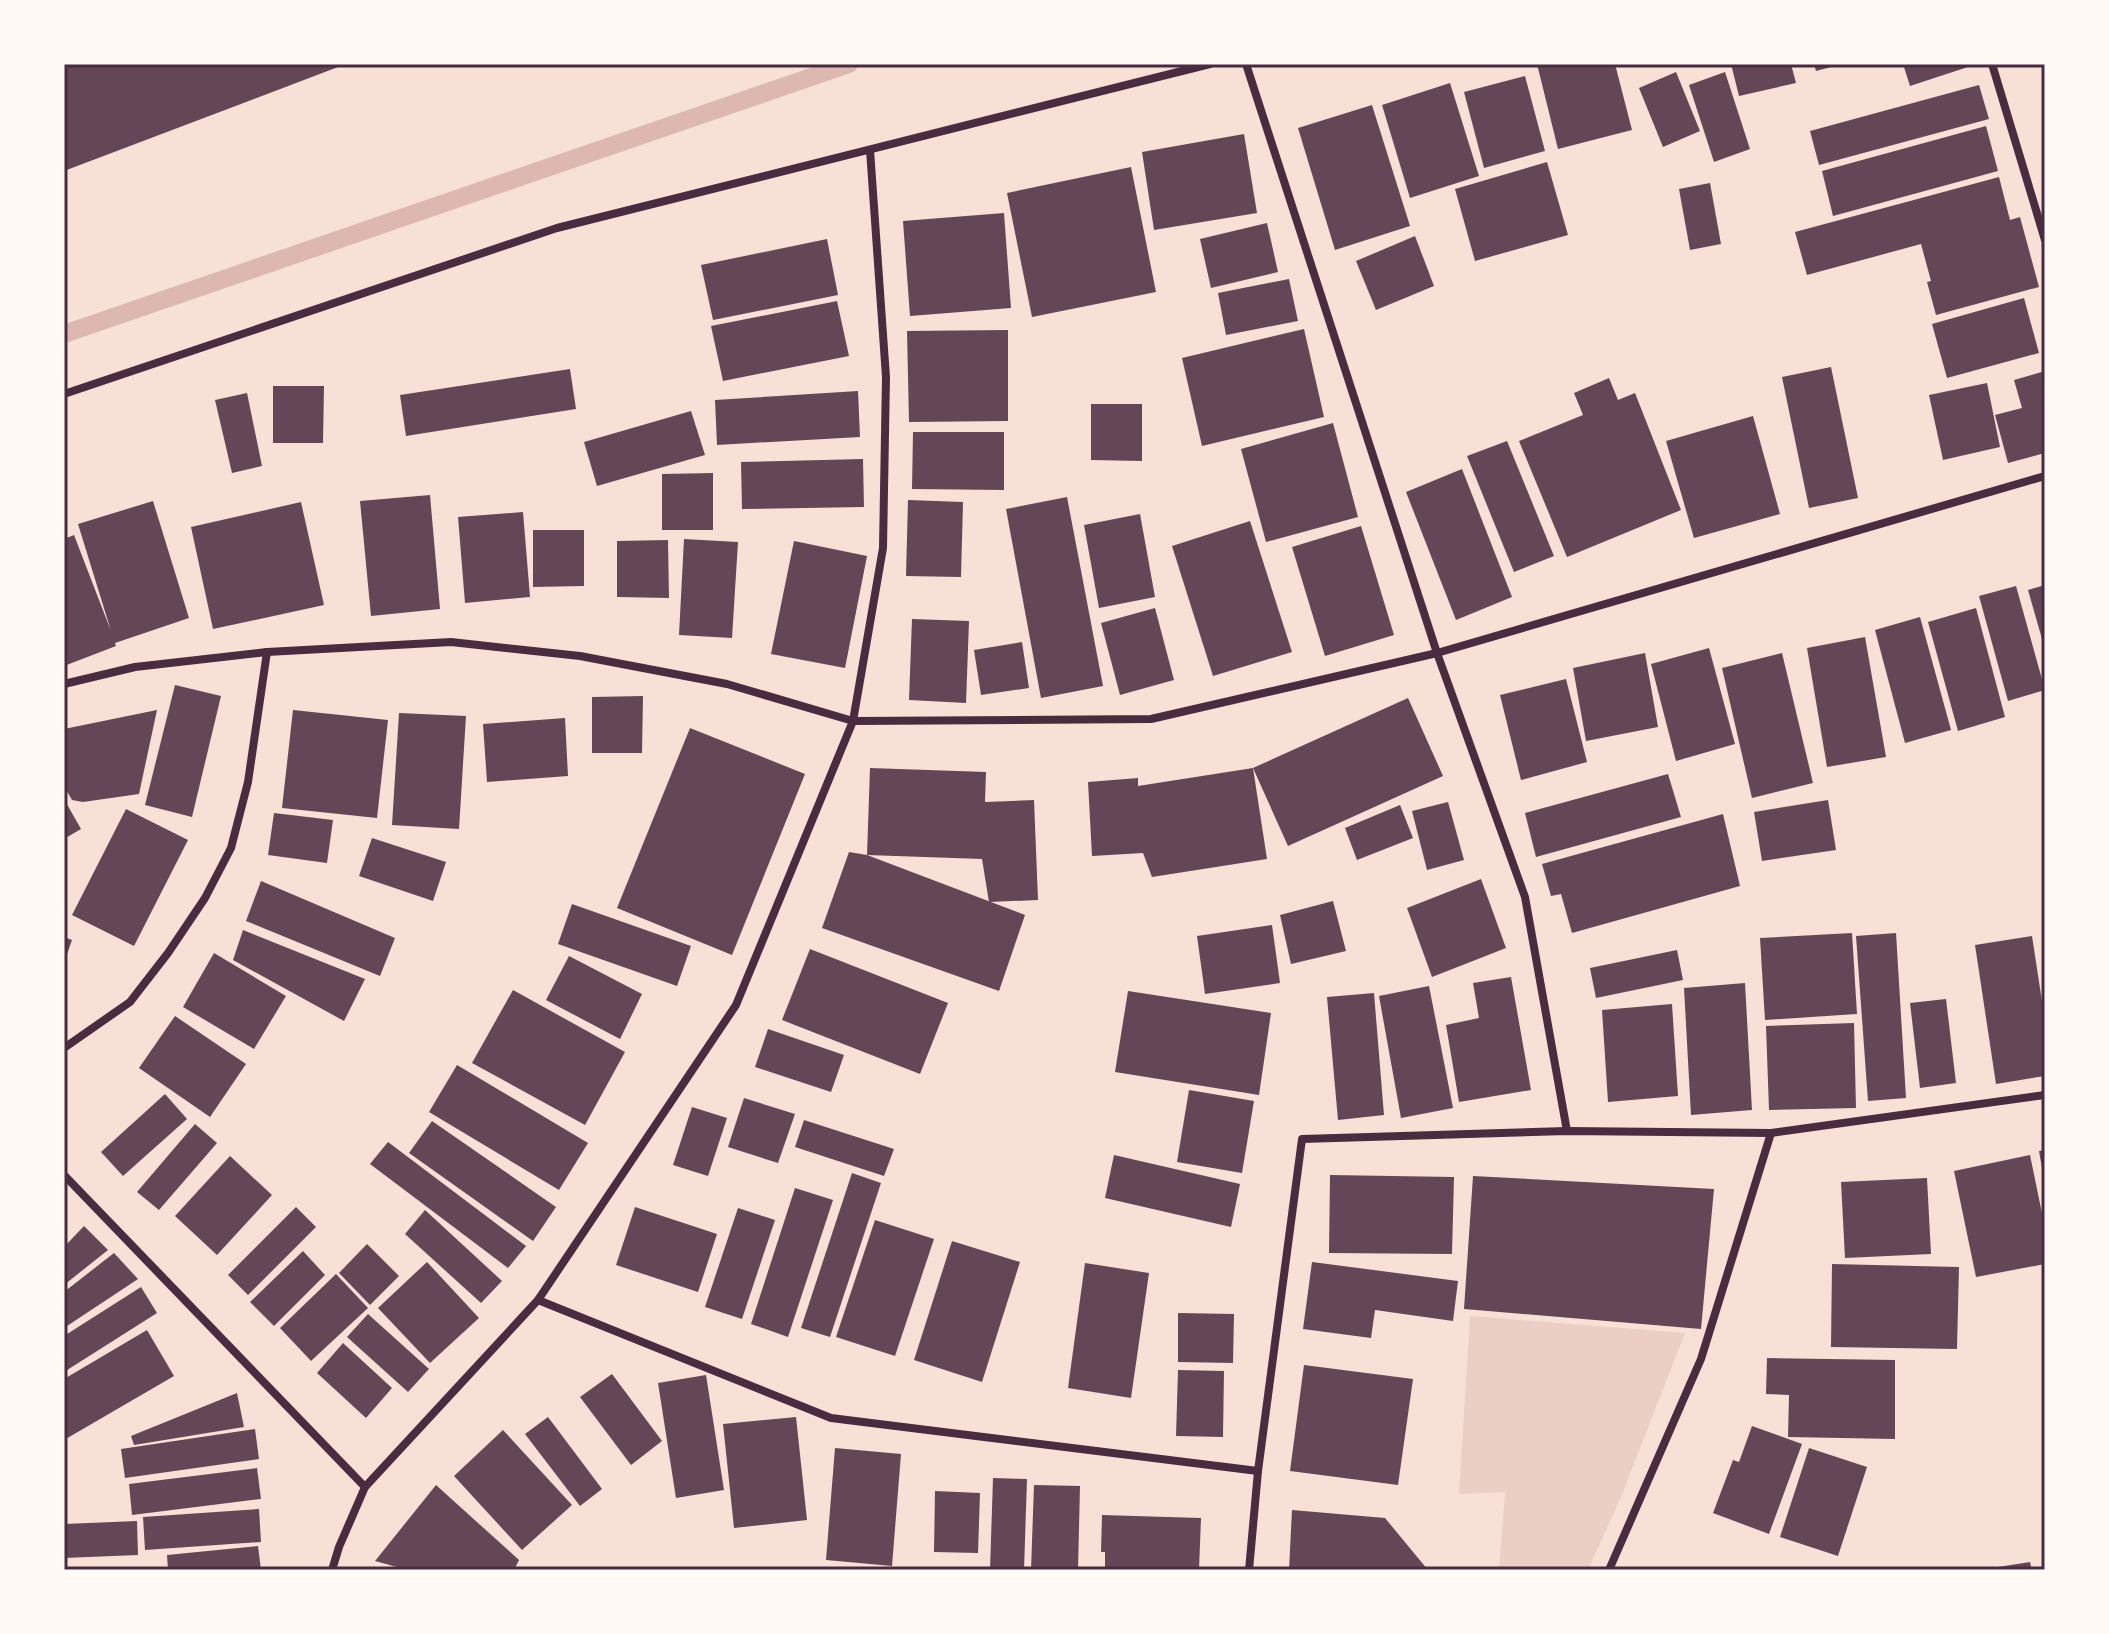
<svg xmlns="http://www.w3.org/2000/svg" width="2109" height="1634" viewBox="0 0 2109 1634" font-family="'PT Sans',sans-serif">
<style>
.green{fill:#ebcfc5}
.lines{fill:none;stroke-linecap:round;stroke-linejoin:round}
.stream{stroke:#dcb8b0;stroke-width:18}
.building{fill:#644757}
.minor{stroke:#4a2c40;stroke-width:8}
.neatline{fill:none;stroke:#4a2c40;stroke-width:3}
</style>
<rect width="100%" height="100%" fill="#f7e1d7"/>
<polygon class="green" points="1470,1316 1685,1333 1621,1497 1588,1570 1499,1570 1505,1492 1459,1494"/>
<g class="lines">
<polyline class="stream" points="64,334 849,64"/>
</g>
<g class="building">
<polygon points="64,64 346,64 64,171"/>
<polygon points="1537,64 1615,64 1632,130 1558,149"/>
<polygon points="1731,64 1791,64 1796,83 1739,96"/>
<polygon points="1814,64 1839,64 1839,65 1816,71"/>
<polygon points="1903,64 1974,64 1974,65 1910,86"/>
<polygon points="1676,72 1700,131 1663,147 1639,88"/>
<polygon points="1725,72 1750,149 1714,162 1689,85"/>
<polygon points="1525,76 1545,151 1484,168 1464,92"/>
<polygon points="1450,83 1479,176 1410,198 1382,105"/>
<polygon points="1979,85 1989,119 1819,165 1810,131"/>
<polygon points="1372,105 1410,226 1335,250 1298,128"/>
<polygon points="1986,126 1998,171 1833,216 1822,171"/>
<polygon points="1244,134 1257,213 1154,230 1142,152"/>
<polygon points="1547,162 1568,235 1475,261 1455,189"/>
<polygon points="1131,167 1156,292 1032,317 1007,193"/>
<polygon points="1999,177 2010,220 2020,217 2039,287 1936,315 1927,282 1931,281 1921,244 1807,275 1795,232"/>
<polygon points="1710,183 1721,244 1690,250 1679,189"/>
<polygon points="1004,213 1011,308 910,316 903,221"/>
<polygon points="1267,223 1278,272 1211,288 1200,239"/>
<polygon points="1415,236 1434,286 1376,310 1356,261"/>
<polygon points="827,239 838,295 713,320 701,265"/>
<polygon points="1289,279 1298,321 1226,335 1218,293"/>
<polygon points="2024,298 2039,353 1947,378 1932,324"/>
<polygon points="837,301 849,356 723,381 711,326"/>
<polygon points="1304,329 1324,417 1202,446 1182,358"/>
<polygon points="1008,330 1008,421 909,422 907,331"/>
<polygon points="1831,367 1858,498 1809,508 1782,377"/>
<polygon points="570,369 576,409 406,436 400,395"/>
<polygon points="2045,371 2045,453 2008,463 1995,415 2022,408 2014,380"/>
<polygon points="1609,378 1618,400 1635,393 1681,510 1567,557 1519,441 1583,415 1574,393"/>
<polygon points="1987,383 2000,447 1943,460 1929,395"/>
<polygon points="273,386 324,386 323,443 273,443"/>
<polygon points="858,391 860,437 717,445 715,400"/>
<polygon points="247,393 262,466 232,473 215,400"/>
<polygon points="1091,404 1142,404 1142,461 1091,460"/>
<polygon points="691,411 705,455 597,486 584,442"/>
<polygon points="1753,416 1780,514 1694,538 1666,441"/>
<polygon points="1333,423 1358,517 1266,542 1241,449"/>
<polygon points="913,432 1004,432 1004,490 912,489"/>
<polygon points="1507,441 1554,556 1514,572 1467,456"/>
<polygon points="863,459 864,507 742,509 741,462"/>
<polygon points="1462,469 1512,597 1456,620 1406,492"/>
<polygon points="713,473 713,530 662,530 662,474"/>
<polygon points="430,495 440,609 371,616 360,501"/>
<polygon points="1067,497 1103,686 1041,698 1006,509"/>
<polygon points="908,500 963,502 961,577 906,576"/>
<polygon points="153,501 189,618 115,643 116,646 64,666 64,539 74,535 111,631 78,524"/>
<polygon points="301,502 324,605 213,629 191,527"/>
<polygon points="523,512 530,597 465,603 458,517"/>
<polygon points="1140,514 1155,597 1099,608 1084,525"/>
<polygon points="1250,521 1292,652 1213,676 1172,546"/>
<polygon points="1361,526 1394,635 1325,656 1292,547"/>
<polygon points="533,530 584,530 584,586 533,587"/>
<polygon points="684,539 738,542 732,638 679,635"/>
<polygon points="668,540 669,598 617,597 617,541"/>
<polygon points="794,541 867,556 845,668 771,654"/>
<polygon points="2045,585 2045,646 2044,646 2028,590"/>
<polygon points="2016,586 2045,690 2008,701 1979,596"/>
<polygon points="1155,608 1174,680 1120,695 1101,623"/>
<polygon points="1976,608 2005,717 1958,731 1928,622"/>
<polygon points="1920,617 1951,730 1905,743 1875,630"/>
<polygon points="912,619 969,621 966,703 909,700"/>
<polygon points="1865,637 1886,757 1827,767 1807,648"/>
<polygon points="1022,642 1029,688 981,695 974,650"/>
<polygon points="1709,648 1735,744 1676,761 1651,664"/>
<polygon points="1645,653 1658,727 1586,741 1573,668"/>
<polygon points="1782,653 1813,783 1752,798 1722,668"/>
<polygon points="1566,679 1587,762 1521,780 1500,695"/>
<polygon points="175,685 221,696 192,817 145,805"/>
<polygon points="643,696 642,753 592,753 592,697"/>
<polygon points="1408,698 1443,776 1288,846 1253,768"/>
<polygon points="157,710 139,794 83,802 72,800 64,786 64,729"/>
<polygon points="293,710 388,720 377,818 282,808"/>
<polygon points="399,713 466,716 459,829 392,825"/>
<polygon points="565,718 568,776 487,782 483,724"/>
<polygon points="690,728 805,774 732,955 617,908"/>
<polygon points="870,768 986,772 985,802 1034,800 1038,900 989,902 982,859 867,855"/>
<polygon points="1253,768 1267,859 1152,877 1143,853 1092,856 1088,782 1138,778 1138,786"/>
<polygon points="1668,774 1681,817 1536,857 1525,813"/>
<polygon points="64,799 81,829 64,839"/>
<polygon points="1828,800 1836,850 1762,861 1754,812"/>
<polygon points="1448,802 1464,860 1427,870 1412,811"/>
<polygon points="1400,805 1413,838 1357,860 1345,828"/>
<polygon points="126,809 188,840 134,946 72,915"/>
<polygon points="274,813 333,820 327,863 268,855"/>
<polygon points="1723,814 1740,886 1572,933 1561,894 1551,896 1542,864"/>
<polygon points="372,838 446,862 433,901 359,876"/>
<polygon points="849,852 867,855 1025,915 999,991 822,928"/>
<polygon points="1481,879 1506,948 1432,977 1407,908"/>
<polygon points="261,881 395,938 380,976 246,921"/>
<polygon points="1333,901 1346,951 1291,964 1280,915"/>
<polygon points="572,904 691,946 677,986 558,944"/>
<polygon points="1272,925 1280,983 1205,994 1197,936"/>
<polygon points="243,930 365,979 344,1021 233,960"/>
<polygon points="1852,933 1857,1014 1765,1020 1760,938"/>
<polygon points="1896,933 1906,1098 1868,1101 1856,936"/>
<polygon points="2032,936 2045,1021 2045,1076 1996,1084 1975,945"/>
<polygon points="64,937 72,940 64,963"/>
<polygon points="810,949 948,1003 920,1074 782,1020"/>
<polygon points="1677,950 1683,980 1596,998 1590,968"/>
<polygon points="214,953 286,996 254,1049 183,1007"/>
<polygon points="569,956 642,994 620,1039 546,1000"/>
<polygon points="1511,977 1531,1090 1459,1102 1446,1025 1479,1018 1473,983"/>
<polygon points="1745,983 1752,1110 1691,1115 1684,988"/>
<polygon points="1429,986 1453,1108 1401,1118 1379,996"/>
<polygon points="513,990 625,1052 585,1125 472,1063"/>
<polygon points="1128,991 1271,1013 1259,1095 1115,1072"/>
<polygon points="1374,993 1384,1115 1338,1120 1327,997"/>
<polygon points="1946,999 1956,1083 1920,1088 1910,1003"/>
<polygon points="1672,1004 1678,1096 1608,1102 1602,1010"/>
<polygon points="175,1016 246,1064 210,1117 139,1068"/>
<polygon points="1854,1023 1856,1108 1769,1110 1766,1026"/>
<polygon points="768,1029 844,1055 831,1092 755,1067"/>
<polygon points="457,1065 588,1143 559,1190 429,1112"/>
<polygon points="1189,1090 1254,1101 1242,1173 1177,1162"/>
<polygon points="165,1094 187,1119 123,1176 101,1152"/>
<polygon points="744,1098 795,1114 778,1163 728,1147"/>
<polygon points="692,1107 727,1118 708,1176 673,1165"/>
<polygon points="804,1120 894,1149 884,1176 795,1147"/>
<polygon points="432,1121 556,1207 533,1241 409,1153"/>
<polygon points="195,1124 217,1143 159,1210 137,1192"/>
<polygon points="388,1142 526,1246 508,1268 370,1164"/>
<polygon points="2045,1150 2045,1174 2043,1174 2039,1151"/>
<polygon points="1114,1155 1240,1184 1231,1227 1105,1198"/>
<polygon points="2030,1155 2045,1228 2045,1264 1976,1277 1954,1171"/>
<polygon points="230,1156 272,1195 217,1255 175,1216"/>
<polygon points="852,1173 881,1183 830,1337 801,1328"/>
<polygon points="1330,1175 1454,1177 1452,1254 1329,1253"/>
<polygon points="1473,1176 1714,1189 1701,1329 1464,1309"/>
<polygon points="1927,1178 1931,1254 1845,1258 1841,1182"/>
<polygon points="795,1188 833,1200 788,1337 751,1324"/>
<polygon points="296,1207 316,1227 248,1295 228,1275"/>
<polygon points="635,1207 717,1234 698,1292 616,1265"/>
<polygon points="738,1208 775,1220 742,1319 705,1307"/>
<polygon points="425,1210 502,1281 481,1303 405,1234"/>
<polygon points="875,1220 934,1239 895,1356 836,1337"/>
<polygon points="84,1226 108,1250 64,1285 64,1247"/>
<polygon points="952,1241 1020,1262 982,1382 914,1360"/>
<polygon points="367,1244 399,1276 370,1305 339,1273"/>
<polygon points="303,1251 325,1275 274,1326 250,1302"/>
<polygon points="114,1253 138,1279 64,1328 64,1292"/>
<polygon points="427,1262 479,1318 430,1363 378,1308"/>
<polygon points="1312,1262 1458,1281 1453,1321 1375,1310 1371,1338 1303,1329"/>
<polygon points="1085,1263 1149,1273 1131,1398 1068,1388"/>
<polygon points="1832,1264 1959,1267 1957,1349 1831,1347"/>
<polygon points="336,1274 368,1308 311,1361 280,1328"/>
<polygon points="141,1287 157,1313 64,1372 64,1336"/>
<polygon points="1178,1313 1234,1314 1233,1363 1178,1362"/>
<polygon points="368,1314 429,1369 408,1392 347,1337"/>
<polygon points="147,1330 174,1376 64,1440 64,1379"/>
<polygon points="343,1343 392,1388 366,1418 317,1373"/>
<polygon points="1767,1358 1895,1360 1895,1439 1788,1437 1789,1395 1766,1394"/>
<polygon points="1304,1365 1413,1379 1398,1485 1290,1471"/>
<polygon points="1178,1370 1224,1371 1223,1437 1176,1436"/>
<polygon points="612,1374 662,1441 631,1465 580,1397"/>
<polygon points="706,1375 724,1490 676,1498 658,1383"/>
<polygon points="237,1393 244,1427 134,1445 131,1436"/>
<polygon points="548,1417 602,1489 580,1506 525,1434"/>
<polygon points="796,1417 807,1520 734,1528 723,1424"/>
<polygon points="1752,1426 1802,1444 1769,1534 1713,1513 1733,1460 1739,1462"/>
<polygon points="255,1429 259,1459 125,1478 121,1449"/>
<polygon points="503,1430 572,1505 522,1550 454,1476"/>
<polygon points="835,1448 901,1454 892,1566 826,1560"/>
<polygon points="1809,1448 1867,1467 1838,1556 1780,1537"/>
<polygon points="257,1468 261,1499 132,1515 129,1484"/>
<polygon points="993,1478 1027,1479 1024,1570 990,1570"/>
<polygon points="436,1485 519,1560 514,1570 408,1570 375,1561"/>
<polygon points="1034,1485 1080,1486 1078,1570 1031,1570"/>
<polygon points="935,1491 980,1493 978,1553 934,1552"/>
<polygon points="259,1509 261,1542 145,1550 143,1517"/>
<polygon points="1292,1510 1385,1518 1428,1570 1289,1570"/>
<polygon points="1102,1515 1201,1518 1199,1570 1105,1570 1105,1552 1101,1552"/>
<polygon points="137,1521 138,1555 64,1558 64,1524"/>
<polygon points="258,1546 261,1570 168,1570 167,1555"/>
<polygon points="2030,1562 2032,1570 1999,1570 1998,1567"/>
</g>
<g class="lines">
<g class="minor">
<polyline points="1246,64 1437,653 1525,897 1567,1131"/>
<polyline points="1992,64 2045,240"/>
<polyline points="64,394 557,228 1210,64"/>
<polyline points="64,684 135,667 267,652 451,642 580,656 727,684 853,721 1151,719 1437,653 2045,476"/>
<polyline points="64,1048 130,1002 168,953 205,898 231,848 248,782 267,652"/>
<polyline points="64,1175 365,1487"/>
<polyline points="538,1300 831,1418 1258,1471"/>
<polyline points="332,1570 339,1547 365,1487 538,1300 736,1005 853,721 883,548 886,377 870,150"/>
<polyline points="1249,1570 1258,1471 1302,1139 1567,1131 1771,1133 2045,1095"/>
<polyline points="1609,1570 1701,1359 1771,1133"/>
</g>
</g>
<rect width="2109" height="1634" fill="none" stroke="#fffaf5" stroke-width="132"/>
<rect x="66" y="66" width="1977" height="1502" class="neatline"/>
</svg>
